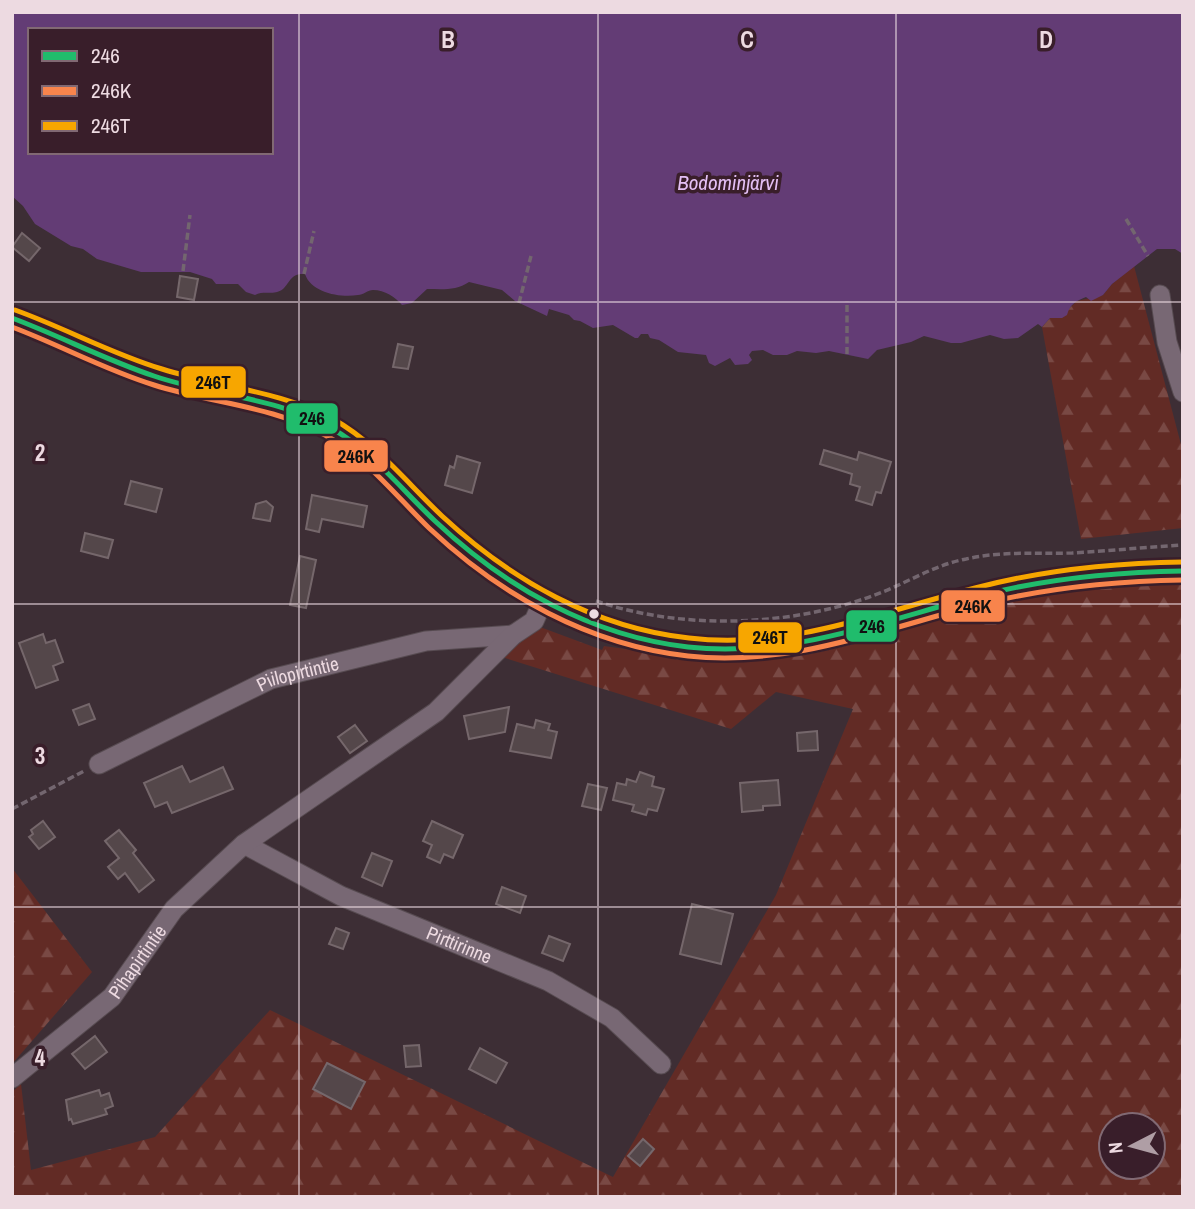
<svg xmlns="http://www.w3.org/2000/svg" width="1195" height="1209" viewBox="0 0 1195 1209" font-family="'Archivo Narrow',sans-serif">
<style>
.forest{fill:url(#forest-firs);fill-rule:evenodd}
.water{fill:#633c75;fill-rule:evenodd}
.building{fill:#54474a;stroke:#75676b;stroke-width:2}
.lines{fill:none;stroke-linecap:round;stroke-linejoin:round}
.minor-casing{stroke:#574b51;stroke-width:21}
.major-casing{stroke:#574b51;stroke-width:24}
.path{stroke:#73666f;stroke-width:3.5;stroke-dasharray:7 3.5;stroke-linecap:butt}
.minor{stroke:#786874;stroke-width:19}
.major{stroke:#7b6775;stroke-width:23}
.bus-1-casing{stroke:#391e2a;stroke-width:10}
.bus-2-casing{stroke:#391e2a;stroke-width:10}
.bus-3-casing{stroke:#391e2a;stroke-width:10}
.bus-1{stroke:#20bc6c;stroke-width:5}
.bus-2{stroke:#f8844c;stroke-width:5}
.bus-3{stroke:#f7a600;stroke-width:5}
.grid{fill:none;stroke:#eddae1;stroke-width:2;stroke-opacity:0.55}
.bus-dot{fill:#eddae1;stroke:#391e2a;stroke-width:2.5}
.labels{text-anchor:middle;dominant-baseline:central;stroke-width:7;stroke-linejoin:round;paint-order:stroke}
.street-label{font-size:19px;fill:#eddae1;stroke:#391e2a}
.water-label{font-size:21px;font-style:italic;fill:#e3bff5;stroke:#391e2a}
.grid-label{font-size:23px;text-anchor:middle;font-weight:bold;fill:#eddae1;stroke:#391e2a;stroke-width:7;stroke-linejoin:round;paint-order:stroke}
.line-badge{stroke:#391e2a;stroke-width:2.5}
.pale-badge-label{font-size:19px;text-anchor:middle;font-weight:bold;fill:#111}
</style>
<defs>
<pattern id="forest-firs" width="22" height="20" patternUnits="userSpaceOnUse" patternTransform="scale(1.75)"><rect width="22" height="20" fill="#622b25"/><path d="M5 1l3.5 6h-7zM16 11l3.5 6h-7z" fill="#794944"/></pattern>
</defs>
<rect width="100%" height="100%" fill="#3d2e35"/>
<g class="forest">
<polygon points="1134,266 1183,452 1183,528 1081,539 1042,327 1050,318 1061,316 1077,301 1103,295 1112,284"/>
<path d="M1183 579V1197H12V1092L21 1084 31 1170 155 1137 270 1010 613 1177 776 895 853 709 776 692 731 729 502 657 523 637 540 627 602 650 604 646 690 658 1006 599 1093 585ZM1111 1125H1153V1167H1111Z"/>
<polygon points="12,868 92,972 12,1064"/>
</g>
<path class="water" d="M12 12H1183V254L1175 249H1157L1112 284 1103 295 1091 301 1086 297C1076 301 1070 304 1067 315L1062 318H1050L1042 327 1038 324 1018 338 1004 339 990 335 961 343H951L924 336 911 342 877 350 868 359 829 351 816 353 797 351 787 355H773L763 350 752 351 749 355 752 360 748 364 735 365 730 358 715 366 709 363 706 355 678 352 659 340 650 338 648 334H641L638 338H635L613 325 593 328 580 321 574 320 569 315 549 309 547 316 515 301 502 290 469 282C456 291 442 289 427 289L412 303 402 305C395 297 385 290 373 290 368 290 363 295 358 295 341 298 311 293 305 274 291 273 291 281 283 289 274 296 264 290 255 295L246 292 238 284H216L212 279 190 272H141L97 259 83 249 71 246 35 224 23 206 12 196ZM30 30H271V152H30Z"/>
<g class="building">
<polygon points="22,233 40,248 29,261 12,247"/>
<polygon points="180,276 198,279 194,300 177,297"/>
<polygon points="398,344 413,347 408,369 393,367"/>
<polygon points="824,450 857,460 859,452 891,462 881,493 876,492 872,505 856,500 860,487 850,484 852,474 820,464"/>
<polygon points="457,456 480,463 472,493 445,485 450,466 454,468"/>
<polygon points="131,481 162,489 156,512 125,504"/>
<polygon points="312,495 367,506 363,527 322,519 319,532 306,529"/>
<polygon points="266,501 273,507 270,521 253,518 256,504"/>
<polygon points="85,533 113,540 108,558 81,551"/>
<polygon points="300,556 316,560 306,608 290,605"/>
<polygon points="43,634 46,643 55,640 63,662 53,666 58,680 36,688 19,643"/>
<polygon points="89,704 95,719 79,725 73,710"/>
<polygon points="509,707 505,732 469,739 464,716"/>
<polygon points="536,720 550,724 548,730 557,732 551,758 510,751 517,724 534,728"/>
<polygon points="355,725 367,741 350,753 338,737"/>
<polygon points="817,731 818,750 798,751 797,733"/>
<polygon points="182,766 190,782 223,767 233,789 172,813 167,802 155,807 144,783"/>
<polygon points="640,772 654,777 652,786 664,789 657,811 648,809 646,815 632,811 634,805 613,800 617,783 626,785 627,779 636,782"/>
<polygon points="778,780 780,805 763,806 763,810 742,812 740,783"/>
<polygon points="588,784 607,788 601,810 582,806"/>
<polygon points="43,821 55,837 39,849 29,837 33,834 31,830"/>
<polygon points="432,821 463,835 453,858 444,854 440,863 427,857 432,845 423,841"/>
<polygon points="119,830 136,850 133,853 154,880 139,892 125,873 118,879 108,867 119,858 105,841"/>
<polygon points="372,853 392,861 382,886 362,877"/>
<polygon points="502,887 526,896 520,913 496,904"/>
<polygon points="692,904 733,914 721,964 680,954"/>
<polygon points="336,928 349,933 343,949 329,944"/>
<polygon points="549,936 570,944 563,961 542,953"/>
<polygon points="95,1036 107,1052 85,1069 72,1054"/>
<polygon points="419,1045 421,1066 406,1067 404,1046"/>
<polygon points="480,1048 507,1063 496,1083 469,1069"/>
<polygon points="327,1063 365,1082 351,1109 313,1089"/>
<polygon points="99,1090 101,1096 109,1093 113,1106 105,1109 107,1114 73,1124 71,1119 69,1120 66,1100"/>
<polygon points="643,1139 654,1149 640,1166 628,1156"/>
</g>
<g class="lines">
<g class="minor-casing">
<g id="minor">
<polyline points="1160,295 1167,342 1183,392"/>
<path id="s1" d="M99 764 271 679 426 641 513 635"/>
<path id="s2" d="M244 844 341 896 548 981 612 1018 661 1064"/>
<path id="s3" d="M12 1078 112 997 174 909 244 844 436 712 513 635 534 621 543 601"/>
</g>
</g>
<g class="major-casing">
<path id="major" d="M12 318C61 335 106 359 154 376 210 395 281 399 331 428 373 453 401 488 435 521 504 588 591 636 688 647 795 659 874 624 974 597 1042 579 1113 571 1183 571"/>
</g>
<g class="path">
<polyline points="1126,219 1148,256"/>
<polyline points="183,271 190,215"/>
<polyline points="304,274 314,231"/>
<polyline points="519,303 531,256"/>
<polyline points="847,354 847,301"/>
<path d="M596 601C682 630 787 627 872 596 904 585 933 565 966 559 1001 551 1036 554 1072 553 1109 551 1146 547 1183 545"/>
<polyline points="12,809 84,771"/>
</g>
<use href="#minor" class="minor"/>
<use href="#major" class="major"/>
<g class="bus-1-casing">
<path id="bus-1" d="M12 318C60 336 106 360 154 376 212 396 277 397 331 428 372 451 401 489 435 521 505 587 591 636 688 647 788 658 880 622 974 597 1043 579 1112 572 1183 571"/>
</g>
<g class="bus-2-casing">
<path id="bus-2" d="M12 327C60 345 105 370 154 385 210 403 273 406 325 435 366 457 396 496 429 528 500 595 589 645 688 656 791 667 883 629 981 604 1047 588 1114 581 1183 580"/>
</g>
<g class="bus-3-casing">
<path id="bus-3" d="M15 310C65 328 112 354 162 369 219 387 280 391 333 419 376 443 407 483 442 516 511 580 595 628 689 638 789 650 880 612 975 588 1043 570 1112 563 1183 562"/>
</g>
<use href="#bus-1" class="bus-1"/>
<use href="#bus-2" class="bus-2"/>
<use href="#bus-3" class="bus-3"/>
</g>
<path class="grid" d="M299 12V1197M598 12V1197M896 12V1197M12 302H1183M12 604H1183M12 907H1183"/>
<circle class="bus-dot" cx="594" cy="614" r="6"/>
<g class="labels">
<g class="street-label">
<text stroke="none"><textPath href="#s1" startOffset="219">Piilopirtintie</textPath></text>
<text stroke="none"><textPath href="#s2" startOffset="238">Pirttirinne</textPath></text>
<text stroke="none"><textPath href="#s3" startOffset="172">Pihapirtintie</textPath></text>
</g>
<g class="water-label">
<text x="728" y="182">Bodominjärvi</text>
</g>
</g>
<g class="grid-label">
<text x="448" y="48">B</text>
<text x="747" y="48">C</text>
<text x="1046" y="48">D</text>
<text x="40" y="461">2</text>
<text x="40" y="764">3</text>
<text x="40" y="1066">4</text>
</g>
<g class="line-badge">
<rect x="180" y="365" width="67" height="34" rx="7" fill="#f7a600"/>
<rect x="285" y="402" width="54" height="33" rx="7" fill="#20bc6c"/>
<rect x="323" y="439" width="66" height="34" rx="7" fill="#f8844c"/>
<rect x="940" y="589" width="66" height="34" rx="7" fill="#f8844c"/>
<rect x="845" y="609" width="53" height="34" rx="7" fill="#20bc6c"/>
<rect x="737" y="621" width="66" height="33" rx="7" fill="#f7a600"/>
</g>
<g class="pale-badge-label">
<text x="213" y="389">246T</text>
<text x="312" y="425">246</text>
<text x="356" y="463">246K</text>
<text x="973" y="613">246K</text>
<text x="872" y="633">246</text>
<text x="770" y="644">246T</text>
</g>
<rect width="1195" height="1209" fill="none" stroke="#eddae1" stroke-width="28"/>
<rect x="28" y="28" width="245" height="126" fill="#391e2a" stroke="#816973" stroke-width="2"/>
<rect x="42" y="51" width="35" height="10" fill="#20bc6c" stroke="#816973" stroke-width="2"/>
<text x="91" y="63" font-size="21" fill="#eddae1">246</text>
<rect x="42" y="86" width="35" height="10" fill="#f8844c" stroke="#816973" stroke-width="2"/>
<text x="91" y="98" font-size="21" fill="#eddae1">246K</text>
<rect x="42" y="121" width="35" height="10" fill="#f7a600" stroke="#816973" stroke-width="2"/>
<text x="91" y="133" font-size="21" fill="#eddae1">246T</text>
<g transform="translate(1132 1146) rotate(264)"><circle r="33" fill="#391e2a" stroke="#816973" stroke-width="2"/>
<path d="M0-5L12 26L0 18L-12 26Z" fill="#af9ea5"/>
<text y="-10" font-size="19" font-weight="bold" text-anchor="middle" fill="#eddae1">N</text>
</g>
</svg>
